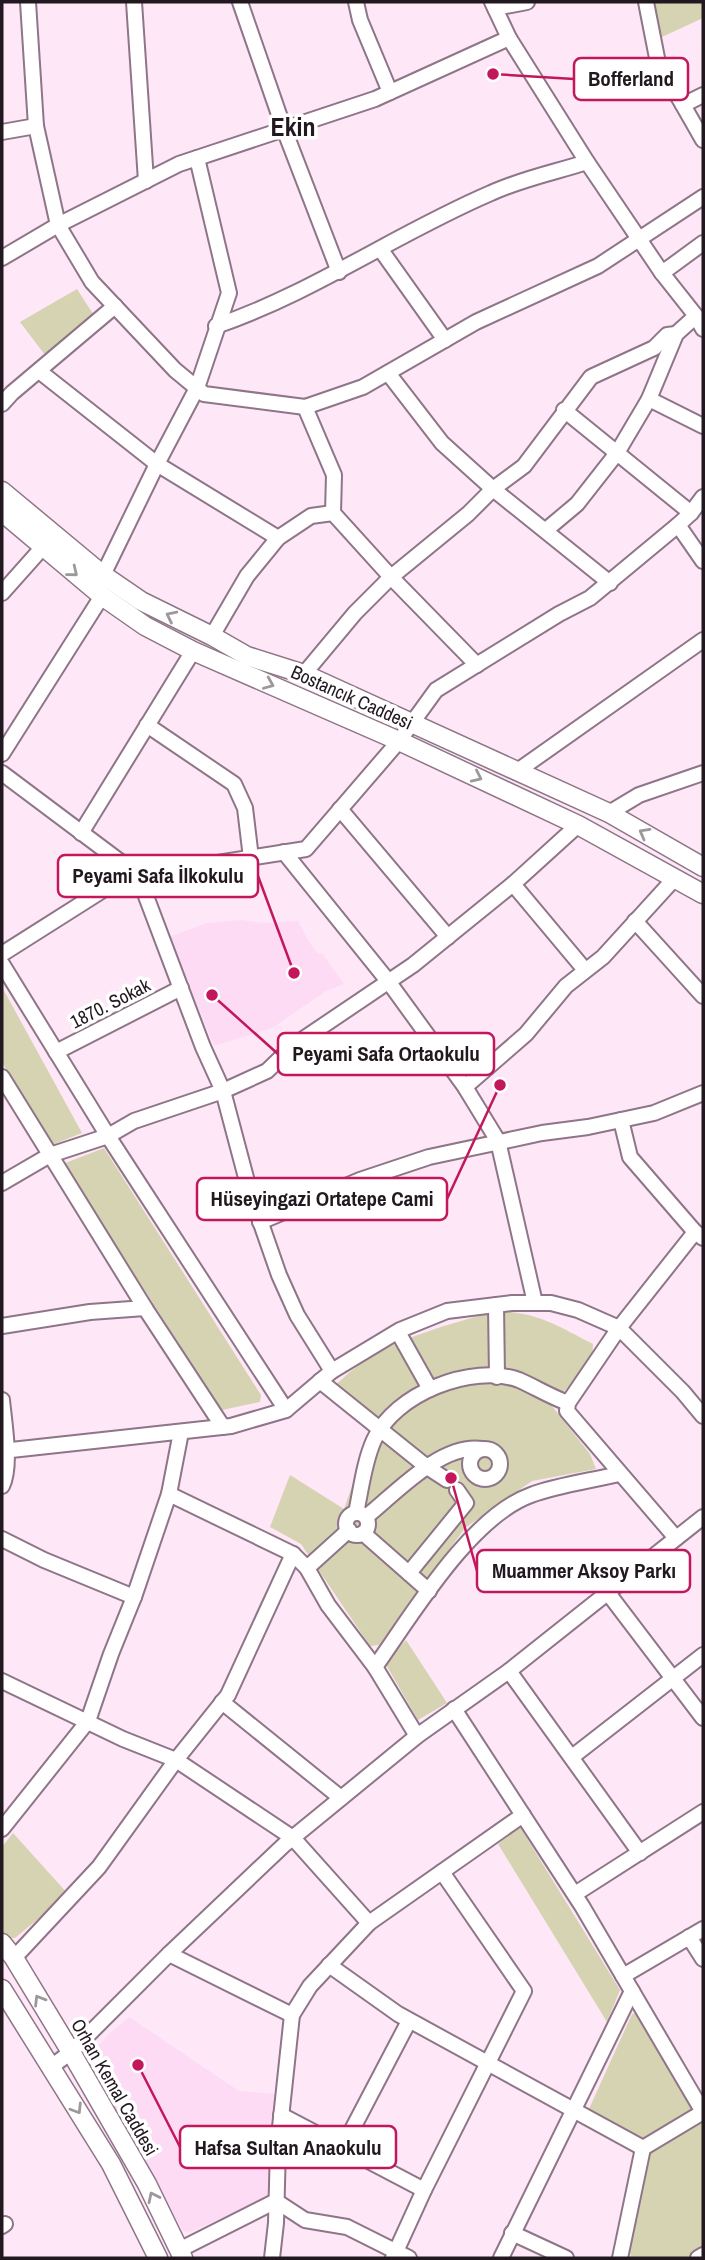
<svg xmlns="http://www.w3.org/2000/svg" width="705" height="2260" viewBox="0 0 705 2260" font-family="'Archivo Narrow',sans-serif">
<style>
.built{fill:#fddbf4}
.green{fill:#d6d3b2}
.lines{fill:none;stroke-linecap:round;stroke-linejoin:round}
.minor-casing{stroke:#8e7587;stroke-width:18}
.major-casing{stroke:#8e7587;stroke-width:21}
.minor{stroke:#fff;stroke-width:14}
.major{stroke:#fff;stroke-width:18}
.oneway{stroke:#9c989b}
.labels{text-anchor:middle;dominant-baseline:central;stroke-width:7;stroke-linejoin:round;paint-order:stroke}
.street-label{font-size:19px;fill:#221920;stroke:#fff}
.district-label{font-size:26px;font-weight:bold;fill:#221920;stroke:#fff}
.leader{fill:none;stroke:#c2185b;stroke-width:2.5}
.callout-dot{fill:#c2185b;stroke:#fff;stroke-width:2.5}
.callout{fill:#fff;stroke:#c2185b;stroke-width:2.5}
.callout-label{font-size:21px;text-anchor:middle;font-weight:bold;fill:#221920}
</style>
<rect width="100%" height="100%" fill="#fee7f7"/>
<g class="built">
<polygon points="240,920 265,923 298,921 309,942 318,954 322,953 344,984 326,991 272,1028 214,1046 169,937 207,923"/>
<polygon points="129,2017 239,2091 275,2094 269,2197 190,2232 183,2231 93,2072 92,2053 109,2034"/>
</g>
<g class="green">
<polygon points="652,2 703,2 703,18 662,37"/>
<polygon points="77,289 95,317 45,355 20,322"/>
<polygon points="2,987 82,1133 54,1144 47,1139 2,1062"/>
<polygon points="104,1148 261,1395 260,1402 222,1410 63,1164"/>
<path d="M496 1311C538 1312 558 1326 593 1344L592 1358 552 1406 590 1454 596 1469 532 1481 465 1528 379 1645 370 1646 301 1544 270 1527 290 1475 344 1509 371 1432 331 1389C339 1382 347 1374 355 1368 393 1338 451 1324 496 1311Z"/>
<polygon points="406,1640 447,1703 418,1720 385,1663"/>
<polygon points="520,1827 620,1990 607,2022 498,1844"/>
<polygon points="13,1833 68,1894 15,1938 7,1938 2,1931 2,1847"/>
<polygon points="637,2013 695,2111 644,2141 592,2113 589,2109 632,2014"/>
<polygon points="702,2119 703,2248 686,2258 631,2258 630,2250 651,2149"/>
</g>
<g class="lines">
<g class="minor-casing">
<g id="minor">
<polyline points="28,2 36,126 58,225 92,282 175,370 204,394 305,407 363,387 476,322 598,266 703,197"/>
<polyline points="134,2 146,181"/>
<polyline points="240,2 284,129 339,272"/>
<polyline points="356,2 360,20 390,92"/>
<polyline points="492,2 509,38 587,162 662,273 696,316 703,329"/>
<polyline points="646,2 658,63 683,105"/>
<polyline points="495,8 527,2"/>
<polyline points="703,95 683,105 703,140"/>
<polyline points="2,132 36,126"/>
<polyline points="381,250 445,340"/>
<polyline points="2,258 58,225 179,164 375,99 509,38"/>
<polyline points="662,273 703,243"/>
<path d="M216 326C313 293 397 233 491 193 521 179 556 172 587 162"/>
<polyline points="39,371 157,464 278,538"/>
<polyline points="388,373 442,443 493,489 610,583"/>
<polyline points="649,399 703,426"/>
<polyline points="2,404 12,393 115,306"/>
<polyline points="305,407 334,475 333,513 391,577 477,665"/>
<polyline points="564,410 691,513"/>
<polyline points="678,525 703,561"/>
<polyline points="546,530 577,504 617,453 649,399 676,334 696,316"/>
<polyline points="103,575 157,464 197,388 229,293 197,158"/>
<polyline points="2,593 43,547"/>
<polyline points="212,636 247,576 278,538 311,516 333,513"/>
<polyline points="304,674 355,613 391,577 468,514 493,489 524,466 591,377 654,348 667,335 676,334"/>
<polyline points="147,725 234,784 245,808 251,858"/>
<polyline points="2,754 102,596"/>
<polyline points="516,772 703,640"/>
<polyline points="2,773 138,875 203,1047 223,1091 249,1189 279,1275 297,1315 332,1371"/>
<polyline points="340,809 448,937"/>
<polyline points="609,813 639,795 703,773"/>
<polyline points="81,833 193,651"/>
<polyline points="284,852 388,981 465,1087 498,1141 535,1303"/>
<polyline points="513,884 585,970"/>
<polyline points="635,921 703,996"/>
<polyline points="2,954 122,878 306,849 399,741 436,690 559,614 590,598 678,525 691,513 703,497"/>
<polyline points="2,964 108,1136 286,1410"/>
<polyline points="56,1052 181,988"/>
<polyline points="2,1077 145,1308 223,1427"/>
<polyline points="465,1087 526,1034 566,986 603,957 675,878"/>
<polyline points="621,1120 630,1157 695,1232"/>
<polyline points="2,1183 50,1155 108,1136 134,1121 223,1091 267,1071 293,1046 413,965 513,884 578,825"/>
<polyline points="260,1222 360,1180 429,1157 542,1133 588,1127 654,1113 703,1093"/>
<polyline points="496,1305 497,1377"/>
<polyline points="2,1326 90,1312 145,1308"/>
<polyline points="398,1332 430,1389"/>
<polyline points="320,1381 427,1467 447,1480"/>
<path d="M2 1400C4 1422 12 1466 2 1486"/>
<circle cx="485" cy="1464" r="15"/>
<polyline points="2,1451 231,1426 286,1410 332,1371 400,1330 447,1311 512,1303 551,1303 578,1310 619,1328 683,1392 703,1416"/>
<polyline points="169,1494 293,1554 307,1568 328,1605 375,1667 417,1736"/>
<path d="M356 1513C361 1490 364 1462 374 1440 394 1394 472 1363 519 1380 535 1387 551 1397 568 1403"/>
<circle cx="357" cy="1524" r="11"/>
<path d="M366 1517C396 1493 441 1443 482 1449"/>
<polyline points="363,1533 429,1591"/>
<polyline points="676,1538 567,1411 568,1403 619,1328 695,1232 703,1238"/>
<polyline points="2,1539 44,1560 134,1597"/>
<polyline points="307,1568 349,1530"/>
<polyline points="409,1573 466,1503 457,1490"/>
<polyline points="608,1593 703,1718"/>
<path d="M375 1667C412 1615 470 1517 531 1495 558 1485 590 1481 619 1474"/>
<polyline points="509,1671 640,1853"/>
<polyline points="2,1681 123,1739 176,1760 293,1838 369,1923"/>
<polyline points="222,1702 341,1798"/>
<polyline points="454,1709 582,1906 703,2112"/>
<polyline points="572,1757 703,1655"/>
<polyline points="2,1829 88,1721 111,1654 134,1597 169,1494 181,1432"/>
<polyline points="575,1894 703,1812"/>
<polyline points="689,1937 703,1959"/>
<polyline points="169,1954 292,2015"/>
<polyline points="14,1958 99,1867 176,1760 228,1695 293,1554"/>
<polyline points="329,1965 398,2014 643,2148"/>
<polyline points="623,1976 703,1929"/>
<polyline points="51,2067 71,2052 169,1954 285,1844 417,1736 509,1671 703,1517"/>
<polyline points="281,2115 424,2190"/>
<polyline points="343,2147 409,2021"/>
<polyline points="2,2226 5,2224"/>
<polyline points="512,2233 566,2258"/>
<polyline points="179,2250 276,2201 305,2220 347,2227 409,2258"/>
<polyline points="272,2258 276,2223 278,2146 292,2015 310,1986 369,1923 523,1815"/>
<polyline points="393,2258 424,2190 524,1991 442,1872"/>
<polyline points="501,2258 632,1991"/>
<polyline points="620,2258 643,2148 703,2112"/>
<polyline points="698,2258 703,2255"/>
</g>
</g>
<g class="major-casing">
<g id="major">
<polyline points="2,491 103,575 141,601 212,636 247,656 304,674 609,813 703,867"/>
<polyline points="2,512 102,596 145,626 193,651 399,741 578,825 703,894"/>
<polyline points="2,1943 14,1958 71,2052 147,2184 183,2258"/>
<polyline points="2,1989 111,2164 158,2258"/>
</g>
</g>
<use href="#minor" class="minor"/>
<use href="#major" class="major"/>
</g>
<defs><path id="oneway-chevron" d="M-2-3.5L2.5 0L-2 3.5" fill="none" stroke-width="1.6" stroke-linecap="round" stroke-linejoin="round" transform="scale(1.75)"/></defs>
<g class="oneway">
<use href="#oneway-chevron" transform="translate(73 572) rotate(39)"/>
<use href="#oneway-chevron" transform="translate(171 616) rotate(-154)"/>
<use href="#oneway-chevron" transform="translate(269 684) rotate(23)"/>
<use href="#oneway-chevron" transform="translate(477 777) rotate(25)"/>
<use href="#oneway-chevron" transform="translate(644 833) rotate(-151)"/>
<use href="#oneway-chevron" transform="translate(39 2000) rotate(-121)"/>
<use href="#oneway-chevron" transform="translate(77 2109) rotate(58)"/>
<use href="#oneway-chevron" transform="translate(153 2197) rotate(-116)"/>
</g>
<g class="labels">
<g class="street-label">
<text transform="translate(352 697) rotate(24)">Bostancık Caddesi</text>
<text transform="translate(110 1003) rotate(-27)">1870. Sokak</text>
<text transform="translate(115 2087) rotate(60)">Orhan Kemal Caddesi</text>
</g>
<g class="district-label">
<text x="293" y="126">Ekin</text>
</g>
</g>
<path class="leader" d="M493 74L574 79M294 973L258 876M212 995L278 1054M500 1085L447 1199M451 1478L477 1571M138 2065L180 2147"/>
<g class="callout-dot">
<circle cx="493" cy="74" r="7"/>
<circle cx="294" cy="973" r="7"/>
<circle cx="212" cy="995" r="7"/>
<circle cx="500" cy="1085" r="7"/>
<circle cx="451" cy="1478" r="7"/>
<circle cx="138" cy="2065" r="7"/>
</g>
<g class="callout">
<rect x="574" y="58" width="114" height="42" rx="7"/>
<rect x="58" y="855" width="200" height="42" rx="7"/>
<rect x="278" y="1033" width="216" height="42" rx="7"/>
<rect x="197" y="1178" width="250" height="42" rx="7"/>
<rect x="477" y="1550" width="213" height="42" rx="7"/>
<rect x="180" y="2126" width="216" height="42" rx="7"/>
</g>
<g class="callout-label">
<text x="631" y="86">Bofferland</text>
<text x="158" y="883">Peyami Safa İlkokulu</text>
<text x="386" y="1061">Peyami Safa Ortaokulu</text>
<text x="322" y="1206">Hüseyingazi Ortatepe Cami</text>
<text x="584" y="1578">Muammer Aksoy Parkı</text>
<text x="288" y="2155">Hafsa Sultan Anaokulu</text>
</g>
<rect width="705" height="2260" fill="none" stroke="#221920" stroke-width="7"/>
</svg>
